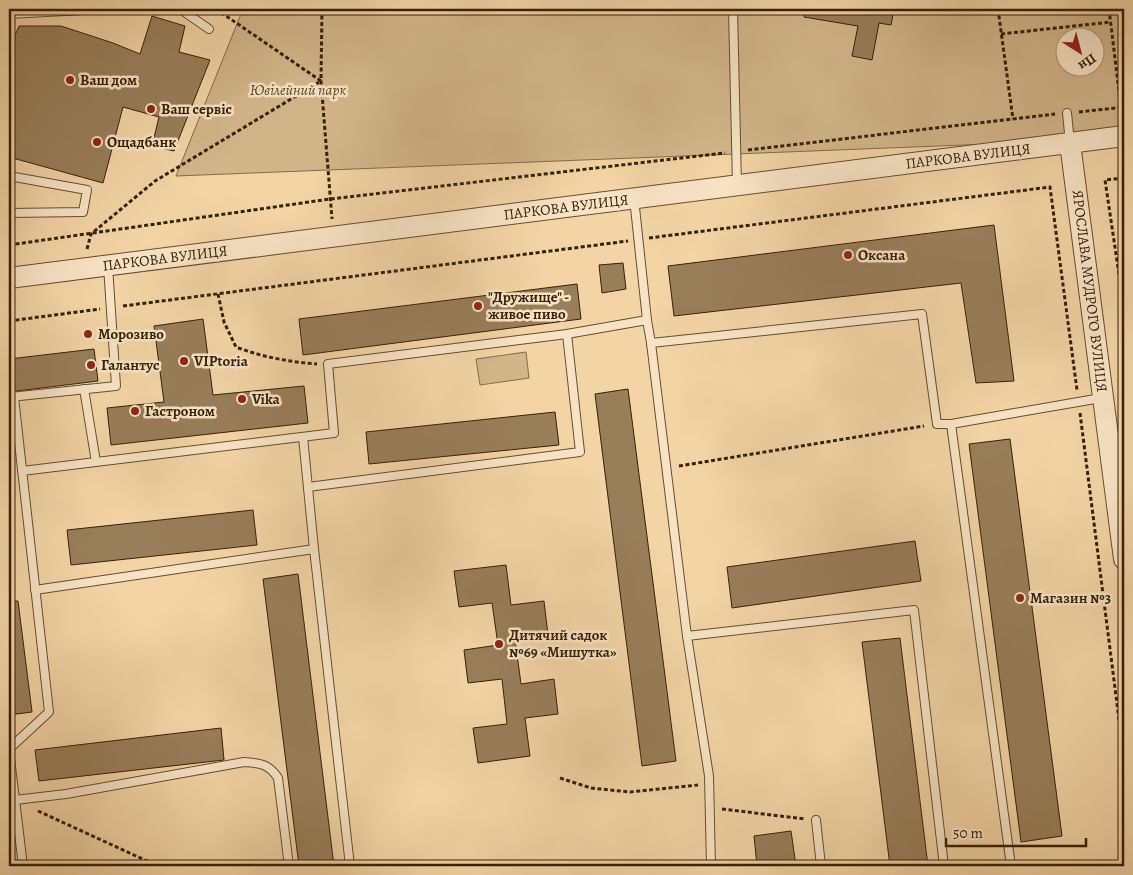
<svg xmlns="http://www.w3.org/2000/svg" width="1133" height="875" viewBox="0 0 1133 875" font-family="Alegreya,serif">
<style>
.park{fill:#d2b68a;stroke:#846c48;fill-rule:evenodd}
.building{fill:#987e59;stroke:#372107}
.lines{fill:none;stroke-linecap:round;stroke-linejoin:round}
.service-casing{stroke:#664e2e;stroke-width:10}
.tertiary-casing{stroke:#664e2e;stroke-width:22}
.path{stroke:#372107;stroke-width:3;stroke-dasharray:4 2.5;stroke-linecap:butt}
.service{stroke:#f7e3c4;stroke-width:8}
.tertiary{stroke:#f7e3c4;stroke-width:20}
.poi-dot{fill:#8f2418;stroke:#f7e3c4;stroke-width:2}
.labels{text-anchor:middle;dominant-baseline:central;stroke-width:5;stroke-linejoin:round;paint-order:stroke}
.poi-label{font-size:15px;font-weight:bold;fill:#372107;stroke:#f7e3c4;text-anchor:start}
.park-label{font-size:15px;font-style:italic;fill:#5e4628;stroke:#f7e3c4}
.street-label{font-size:15px;fill:#372107;stroke:#f7e3c4}
</style>
<rect width="100%" height="100%" fill="#f2d4a5"/>
<filter id="stains"><feTurbulence type="fractalNoise" baseFrequency=".004" numOctaves="4"/><feColorMatrix values="0 0 0 0 .2 0 0 0 0 .09 0 0 0 0 .02 0 0 0 .5 -.17"/></filter>
<radialGradient id="worn" r=".72"><stop offset=".6" stop-color="#630" stop-opacity="0"/><stop offset="1" stop-color="#630" stop-opacity=".3"/></radialGradient>
<g class="park">
<path d="M243 9H1124V128L1015 143 176 176ZM1066 38H1096V68H1066Z"/>
<polygon points="526,352 529,378 480,385 476,359"/>
</g>
<g class="building">
<polygon points="805,9 894,9 891,25 879,23 872,60 852,56 858,26 804,17"/>
<polygon points="152,16 185,26 179,52 210,60 174,151 152,146 159,117 123,107 103,183 9,157 9,49 19,26 61,26 113,43 140,54"/>
<polygon points="994,225 1014,381 976,383 961,283 674,316 668,266"/>
<polygon points="623,263 626,289 602,293 599,265"/>
<polygon points="577,284 581,319 303,355 299,319"/>
<polygon points="203,319 213,395 304,386 308,423 111,445 107,408 164,402 154,326"/>
<polygon points="94,349 98,381 9,392 9,359"/>
<polygon points="628,389 676,761 642,766 595,394"/>
<polygon points="555,412 559,445 369,464 366,432"/>
<polygon points="1010,439 1062,836 1021,842 969,444"/>
<polygon points="253,510 257,545 71,565 67,530"/>
<polygon points="915,541 921,581 732,608 727,567"/>
<polygon points="506,565 511,605 544,601 548,635 515,639 521,684 554,679 558,714 525,718 530,756 478,763 473,728 507,724 502,679 468,683 464,650 498,645 492,603 459,607 454,571"/>
<polygon points="298,574 334,866 299,866 263,579"/>
<polygon points="9,601 18,601 32,712 9,715"/>
<polygon points="900,638 928,866 890,866 862,642"/>
<polygon points="221,728 224,760 39,781 35,750"/>
<polygon points="791,831 796,866 757,866 754,836"/>
</g>
<g class="lines">
<g class="service-casing">
<g id="service">
<polyline points="180,9 209,29"/>
<polyline points="733,9 737,185"/>
<polyline points="9,14 102,9"/>
<polyline points="1067,113 1070,143"/>
<polyline points="9,176 87,190 83,212 9,213"/>
<polyline points="647,320 651,343 922,314 937,424 951,424 1101,398"/>
<polyline points="651,343 687,636 914,610 944,866"/>
<polyline points="84,389 96,462"/>
<polyline points="10,397 116,386 108,266"/>
<polyline points="951,424 1011,866"/>
<polyline points="1109,439 1124,437"/>
<polyline points="22,471 334,433 328,364 567,334 647,320 634,198"/>
<polyline points="308,487 580,452 567,334"/>
<polyline points="314,549 350,866"/>
<polyline points="35,590 314,549 303,437"/>
<polyline points="687,636 709,776 711,866"/>
<polyline points="9,749 49,712 14,397"/>
<polyline points="9,750 23,866"/>
<path d="M15 800 66 794 244 762C260 763 269 764 278 778L289 866"/>
<polyline points="816,820 821,866"/>
</g>
</g>
<g class="tertiary-casing">
<g id="tertiary">
<polyline points="1070,143 1124,559"/>
<polyline points="9,278 1124,136"/>
</g>
</g>
<g class="path">
<polyline points="322,9 321,81 332,219"/>
<polyline points="998,9 1013,119"/>
<polyline points="1109,9 1121,108"/>
<polyline points="1001,34 1111,22"/>
<polyline points="1079,112 1124,107"/>
<polyline points="748,150 1055,114"/>
<polyline points="1124,178 1105,180 1124,308"/>
<polyline points="649,238 1050,187 1077,390"/>
<polyline points="9,245 330,199 725,153"/>
<polyline points="87,249 91,234 155,181 321,81 216,9"/>
<path d="M218 294 224 322 236 347C262 357 290 362 317 364"/>
<polyline points="123,306 628,241"/>
<polyline points="9,321 100,309"/>
<polyline points="1080,413 1124,759"/>
<polyline points="679,466 924,426"/>
<polyline points="560,778 591,788 630,792 698,785"/>
<polyline points="722,809 805,819"/>
<polyline points="38,811 158,866"/>
</g>
<use href="#service" class="service"/>
<use href="#tertiary" class="tertiary"/>
</g>
<g class="poi-dot">
<circle cx="70" cy="80" r="5"/>
<circle cx="151" cy="109" r="5"/>
<circle cx="97" cy="142" r="5"/>
<circle cx="848" cy="255" r="5"/>
<circle cx="478" cy="306" r="5"/>
<circle cx="88" cy="334" r="5"/>
<circle cx="184" cy="361" r="5"/>
<circle cx="91" cy="365" r="5"/>
<circle cx="242" cy="399" r="5"/>
<circle cx="135" cy="411" r="5"/>
<circle cx="1020" cy="598" r="5"/>
<circle cx="499" cy="644" r="5"/>
</g>
<g class="labels">
<g class="poi-label">
<text x="80" y="80">Ваш дом</text>
<text x="161" y="109">Ваш сервіс</text>
<text x="107" y="142">Ощадбанк</text>
<text x="858" y="255">Оксана</text>
<text x="488" y="297">"Дружище" -<tspan x="488" dy="17">живое пиво</tspan></text>
<text x="98" y="334">Морозиво</text>
<text x="194" y="361">VIPtoria</text>
<text x="101" y="365">Галантус</text>
<text x="252" y="399">Vika</text>
<text x="145" y="411">Гастроном</text>
<text x="1030" y="598">Магазин №3</text>
<text x="509" y="635">Дитячий садок<tspan x="509" dy="17">№69 «Мишутка»</tspan></text>
</g>
<g class="park-label">
<text x="298" y="90">Ювілейний парк</text>
</g>
<g class="street-label">
<text transform="translate(968 156) rotate(-7)">ПАРКОВА ВУЛИЦЯ</text>
<text transform="translate(566 207) rotate(-7)">ПАРКОВА ВУЛИЦЯ</text>
<text transform="translate(165 258) rotate(-7)">ПАРКОВА ВУЛИЦЯ</text>
<text transform="translate(1090 291) rotate(83)">ЯРОСЛАВА МУДРОГО ВУЛИЦЯ</text>
</g>
</g>
<rect width="1133" height="875" fill="none" stroke="#f2d4a5" stroke-width="30"/>
<rect x="10" y="10" width="1113" height="855" fill="none" stroke="#372107" stroke-width="2.5"/>
<rect x="15" y="15" width="1103" height="845" fill="none" stroke="#372107"/>
<g transform="translate(1080 52) rotate(144)"><circle r="24" fill="#f7e3c4" stroke="#aa9578"/>
<path d="M0-4L9 19L0 12L-9 19Z" fill="#8f2418"/>
<text y="-8" font-size="14" font-weight="bold" text-anchor="middle" fill="#372107">Пн</text>
</g>
<path d="M946 838v8h140v-8" fill="none" stroke="#372107" stroke-width="2.5"/>
<text x="953" y="838" font-size="15" fill="#372107" stroke="#f7e3c4" stroke-width="4" paint-order="stroke">50 m</text>
<rect width="100%" height="100%" filter="url(#stains)"/>
<rect width="100%" height="100%" fill="url(#worn)"/>
</svg>
